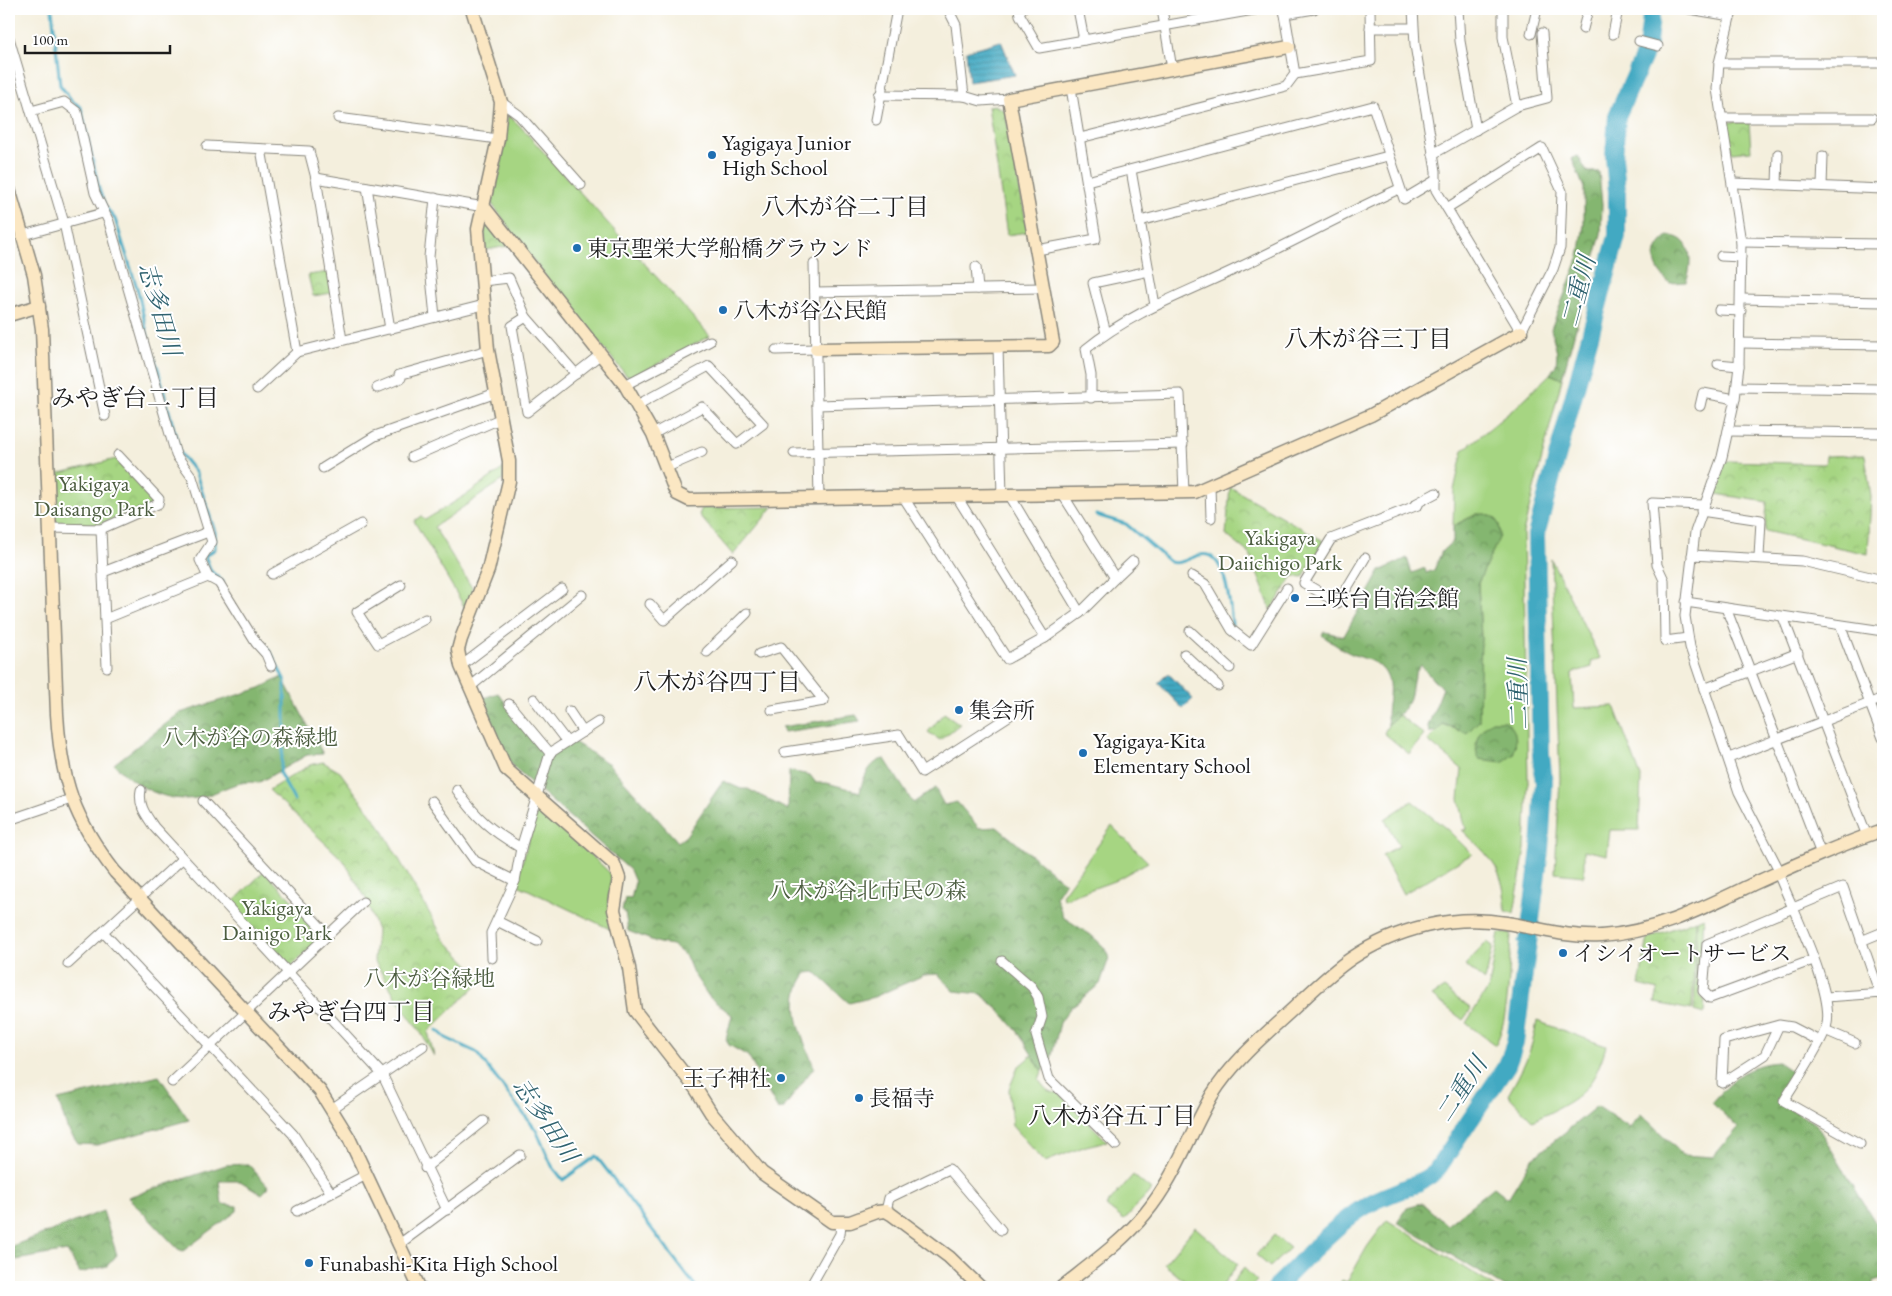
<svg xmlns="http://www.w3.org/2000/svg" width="1892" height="1296" viewBox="0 0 1892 1296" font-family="'EB Garamond','Noto Serif JP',serif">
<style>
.grass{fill:#a6d582;stroke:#61784f}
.forest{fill:url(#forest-crowns);stroke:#506946}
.park{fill:url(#park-crowns);stroke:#61784f}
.water{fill:url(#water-rules);stroke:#2f626f}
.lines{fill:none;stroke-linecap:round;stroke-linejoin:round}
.stream{stroke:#42a9c2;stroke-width:3}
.river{stroke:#42a9c2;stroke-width:18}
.street-casing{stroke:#88867c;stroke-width:11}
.secondary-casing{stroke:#88867c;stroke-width:15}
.street{stroke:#fff;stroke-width:9}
.secondary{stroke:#fbe7c3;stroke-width:12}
.poi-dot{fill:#1f6fb2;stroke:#fff;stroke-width:2}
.labels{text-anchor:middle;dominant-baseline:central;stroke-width:4;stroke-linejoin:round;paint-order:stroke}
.poi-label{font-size:22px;fill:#1c1c1c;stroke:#fff;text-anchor:start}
.park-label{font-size:22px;fill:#4c5d40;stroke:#fff}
.neighbourhood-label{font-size:24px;fill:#1c1c1c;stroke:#fff}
.water-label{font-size:24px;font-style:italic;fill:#2f626f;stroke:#fff}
</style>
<defs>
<pattern id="forest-crowns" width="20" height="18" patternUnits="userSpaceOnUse" patternTransform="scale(1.25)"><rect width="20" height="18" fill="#84b670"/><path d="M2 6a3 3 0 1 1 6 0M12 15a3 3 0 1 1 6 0" fill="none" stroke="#6b935b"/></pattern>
<pattern id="park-crowns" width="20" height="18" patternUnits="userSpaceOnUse" patternTransform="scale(1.25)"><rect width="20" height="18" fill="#a6d582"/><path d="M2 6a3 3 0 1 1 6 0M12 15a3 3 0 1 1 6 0" fill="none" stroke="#8eb670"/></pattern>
<pattern id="water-rules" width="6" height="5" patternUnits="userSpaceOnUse" patternTransform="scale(1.25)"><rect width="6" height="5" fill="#42a9c2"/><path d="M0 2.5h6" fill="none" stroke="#36899d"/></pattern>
</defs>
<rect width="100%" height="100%" fill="#fff"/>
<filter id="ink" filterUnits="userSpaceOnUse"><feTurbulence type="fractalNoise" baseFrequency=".02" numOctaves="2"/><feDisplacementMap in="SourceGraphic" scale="10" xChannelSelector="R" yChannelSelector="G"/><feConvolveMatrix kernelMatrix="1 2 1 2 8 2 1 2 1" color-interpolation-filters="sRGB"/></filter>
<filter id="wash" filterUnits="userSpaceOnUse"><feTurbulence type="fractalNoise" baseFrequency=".0096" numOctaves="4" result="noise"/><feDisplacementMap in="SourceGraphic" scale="20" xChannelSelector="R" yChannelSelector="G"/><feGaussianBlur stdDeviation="1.12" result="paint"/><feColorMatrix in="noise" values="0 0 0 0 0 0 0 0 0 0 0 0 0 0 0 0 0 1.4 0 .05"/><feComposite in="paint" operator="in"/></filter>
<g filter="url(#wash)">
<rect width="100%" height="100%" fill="#f4efdd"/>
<g class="grass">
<polygon points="508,115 520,126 710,336 633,377 626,375 557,292 492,204 501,167"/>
<path d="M1550 374 1562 379 1523 533 1528 782 1525 849 1514 913 1505 912C1506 870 1490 857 1462 830H1466L1459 799 1462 769 1428 741 1443 724 1460 731 1481 638 1478 583 1499 536V525L1494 518 1477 514 1453 526 1454 490 1463 450 1516 407Z"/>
<polygon points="504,468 503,480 434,527 474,591 465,608 414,521 421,516 425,520 469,493"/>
<polygon points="1551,559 1600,658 1591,662 1592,667 1572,673 1574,708 1614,706 1641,777 1639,830 1610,830 1607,855 1584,850 1584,876 1555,873 1560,779"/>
<polygon points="1399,715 1424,735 1409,754 1384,733 1388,725"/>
<polygon points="1412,801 1448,830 1472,854 1403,894 1382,855 1399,846 1385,819"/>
<polygon points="543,810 610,873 611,881 608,901 612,930 516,884 536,814"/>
<polygon points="1112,826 1148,862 1114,881 1064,899 1062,895"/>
<path d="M1499 933 1511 934C1509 964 1510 1020 1495 1045L1466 1023 1489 987Z"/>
<polygon points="1487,942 1493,946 1485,981 1465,965"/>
<polygon points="1444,988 1471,1009 1463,1020 1432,996"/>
<path d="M1537 1021 1606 1046C1592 1095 1576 1099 1533 1121L1508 1095C1522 1071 1533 1049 1537 1021Z"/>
<path d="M1032 1055 1042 1071 1039 1080C1045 1089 1048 1093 1059 1093L1107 1141 1086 1146 1045 1162 1012 1126 1009 1089 1018 1067Z"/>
<polygon points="1133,1175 1151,1190 1124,1220 1106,1206"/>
<polygon points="1387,1220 1495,1287 1338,1287 1342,1280 1347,1282 1367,1247"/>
<polygon points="1195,1227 1238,1264 1221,1287 1192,1287 1164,1264"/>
<polygon points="1274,1235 1290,1248 1270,1267 1256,1255"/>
<polygon points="1244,1268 1257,1281 1251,1287 1229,1287"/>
</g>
<g class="forest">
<polygon points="1578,156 1587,172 1599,172 1602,204 1601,234 1562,379 1550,374 1556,365 1557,353 1551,329 1579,257 1584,224 1584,188 1572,158"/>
<path d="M1668 236C1693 236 1693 263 1686 282L1670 283C1652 269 1649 250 1668 236Z"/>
<path d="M1477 514H1486L1495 518 1499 525 1500 536 1478 583 1481 638 1479 721 1467 733 1443 724 1435 732H1429L1428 726 1443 688 1434 681 1421 665C1411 679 1414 678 1411 694 1409 706 1396 717 1388 725 1385 710 1391 697 1389 683 1385 662 1367 660 1352 654 1342 650 1331 642 1322 635L1324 632C1330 632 1337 636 1344 636L1380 571 1407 558 1412 573 1425 568 1426 573 1434 570 1442 551 1453 541V526Z"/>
<path d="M282 677 323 754 307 755 258 783C242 779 226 788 211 794 176 808 138 790 114 764L180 713 260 688Z"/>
<path d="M498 693 544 752 574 742 609 764 678 842 686 836 723 781 741 789H748L788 810 789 771 810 775 816 783H827L860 792C862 780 870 760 885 759L913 803 935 788 944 805 957 802 979 828 997 827 1065 883 1056 897 1063 917 1091 935 1104 947 1109 958 1100 984 1070 1008 1060 1023 1051 1059 1042 1071 1018 1032 1000 1011 981 994 954 991 938 974 924 975 874 997 849 1003 815 972 807 973C784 1001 803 1038 814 1067L783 1109 778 1110 748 1056 729 1045 726 1040 732 1015 709 997 693 973 686 956 672 945 659 943 628 931 625 912 622 910 625 898 631 899 635 882 630 870 514 768 508 759 481 699Z"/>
<polygon points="856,715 860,721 784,732 782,727"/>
<path d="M1492 721H1506C1518 731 1517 741 1513 755L1502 762 1479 759C1472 743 1478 730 1492 721Z"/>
<path d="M1778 1062 1795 1074 1779 1103 1816 1124 1878 1227H1883V1278L1873 1281V1287H1504L1397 1222 1407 1207 1422 1203 1447 1225 1494 1187 1508 1198 1532 1159 1597 1106 1630 1128 1641 1114 1683 1155 1713 1157 1738 1128 1712 1103C1733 1080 1746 1064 1778 1062Z"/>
<polygon points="159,1076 189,1120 97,1145 78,1144 67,1128 58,1100"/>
<polygon points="248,1164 269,1187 262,1194 240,1181 219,1181 222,1204 237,1206 237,1211 183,1251 178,1249 128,1197 226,1165"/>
<polygon points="103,1211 117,1255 107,1266 80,1273 67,1251 16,1260 12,1246"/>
</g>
<g class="park">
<polygon points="995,105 1005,111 1028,232 1007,235 988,106"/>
<polygon points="1729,122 1749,122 1751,151 1732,153 1726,126"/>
<polygon points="491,223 508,246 486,250 484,225"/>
<polygon points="329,272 332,293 313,296 308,275"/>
<polygon points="1865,455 1871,497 1868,554 1765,531 1767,502 1710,493 1722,464 1727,461 1825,464 1826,456"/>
<polygon points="116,459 154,498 154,504 97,525 59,525 55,522 53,478 57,474"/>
<polygon points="1230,487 1322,540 1323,543 1303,577 1293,576 1271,610 1250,554 1226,535"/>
<polygon points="773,507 733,555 699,515 702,508"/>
<polygon points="944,713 960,724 940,740 928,732"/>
<polygon points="323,762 340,772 382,829 444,939 483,979 428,1032 434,1056 421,1033 398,1001 374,960 377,931 365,897 344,861 269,790 310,765"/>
<polygon points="264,871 322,932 322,937 292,966 287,964 230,905"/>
<polygon points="1704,917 1699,995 1705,1000 1704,1014 1694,1011 1697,920"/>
<polygon points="1696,920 1692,1010 1655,1003 1658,990 1639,985 1648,938"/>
</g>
<g class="water">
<polygon points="1001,41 1015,75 969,82 966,51"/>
<polygon points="1168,673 1193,699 1183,709 1158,683"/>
</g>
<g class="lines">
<g class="stream">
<polyline points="52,9 60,85 72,101 81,107 99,189 105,206 115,219 138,291 151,351 158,368 180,453 196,473 215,532 215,549 205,556 211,571 223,582"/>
<path d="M1096 515 1126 524 1170 562C1181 565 1190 557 1200 555 1227 549 1230 608 1232 624"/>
<polyline points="261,642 271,653 285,681 285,731 280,774 294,800"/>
<polyline points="1519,941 1529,942"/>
<polyline points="437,1030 446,1038 476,1052 536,1130 552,1166 563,1180 596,1156 696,1287"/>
</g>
<path class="river" d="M1276 1287C1304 1260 1331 1228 1364 1207 1387 1192 1415 1189 1436 1171L1507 1065 1515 1043 1540 850 1544 782 1541 755 1536 535 1617 236V191L1614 157 1617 116 1647 49 1652 9"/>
</g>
</g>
<g filter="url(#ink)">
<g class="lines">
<g class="street-casing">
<g id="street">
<polyline points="948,9 956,25 964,96"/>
<polyline points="1022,9 1019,9 1020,15 1039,48 1259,9"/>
<polyline points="1078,9 1084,40"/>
<polyline points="1162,9 1172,69"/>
<polyline points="1413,9 1415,45 1436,171 1436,190 1521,332"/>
<polyline points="1458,9 1460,41 1476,130"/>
<polyline points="1503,9 1503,37 1517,106"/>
<polyline points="1689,9 1731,16"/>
<polyline points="1732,9 1719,63 1717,89 1741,242 1739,366 1735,399 1722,457 1695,532 1685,616 1690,647 1739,792 1780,872"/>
<polyline points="1285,14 1314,9"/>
<polyline points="1370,28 1413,28"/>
<polyline points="1583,29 1588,9"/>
<polyline points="1531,34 1537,9"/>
<polyline points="1613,34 1618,9"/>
<polyline points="9,38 64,223 105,416"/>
<polyline points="1639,41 1658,46"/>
<polyline points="1719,63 1883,63"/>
<polyline points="1295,74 1371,61 1370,9"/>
<polyline points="879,95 964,96 981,101 1009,99"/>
<polyline points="501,102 519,115 581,185"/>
<polyline points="31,111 64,102 77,112 95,193 109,222 176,455 192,477 212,542 200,560 208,577 219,583 256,643 266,654 271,666"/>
<polyline points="338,118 498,139"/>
<polyline points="1721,118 1872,118"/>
<polyline points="876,120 897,9"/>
<polyline points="1080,138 1286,86 1295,74 1284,9"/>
<polyline points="207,146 309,151 316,178 342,340"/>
<polyline points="261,149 297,352"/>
<polyline points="1433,154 1517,106 1547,98 1542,33"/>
<polyline points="1131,170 1155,305"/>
<polyline points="316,178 484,207"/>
<polyline points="1087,181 1373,106 1404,199 1436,180"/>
<polyline points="1734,183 1883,189"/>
<polyline points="1777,185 1778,154"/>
<polyline points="1822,186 1823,156"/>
<polyline points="367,187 390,329"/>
<polyline points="435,198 429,257 435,317"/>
<polyline points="1447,208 1542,148 1562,191 1560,248 1553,269 1521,332"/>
<polyline points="1140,221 1388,156"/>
<polyline points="23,235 103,213"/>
<polyline points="1741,242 1883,244"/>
<polyline points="1037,250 1096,239 1071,88"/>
<polyline points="1721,256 1741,257"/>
<polyline points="814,264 819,499"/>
<polyline points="976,267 978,289"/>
<polyline points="483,281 509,278 526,317 576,374"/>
<polyline points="815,292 1043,288"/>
<polyline points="1742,299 1883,302"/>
<polyline points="1719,310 1741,311"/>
<polyline points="526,317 512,326 527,412 601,354"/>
<polyline points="1106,333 1093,283 1149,271"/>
<polyline points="1740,343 1883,345"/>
<polyline points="998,347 1002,496"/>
<polyline points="776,350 816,349"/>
<polyline points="1718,364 1739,366"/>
<polyline points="625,385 710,341"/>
<polyline points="1737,387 1883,389"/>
<polyline points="377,388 401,378 399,375 488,350"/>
<polyline points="257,389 297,352 484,305"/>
<path d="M1091 398V375L1086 349C1132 311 1189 292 1242 266 1295 241 1346 213 1399 189"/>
<polyline points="637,405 709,366 763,424 737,444 702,407 653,434"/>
<polyline points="817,405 1180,394 1184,493"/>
<polyline points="1700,406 1703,393 1735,399"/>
<polyline points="1728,431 1883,433"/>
<polyline points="794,453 1183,444"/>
<polyline points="412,457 502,418"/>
<polyline points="323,468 375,436 496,393"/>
<polyline points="665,468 702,452"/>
<polyline points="1210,486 1211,518"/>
<polyline points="1063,495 1115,578 1080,613"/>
<polyline points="957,497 1045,638"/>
<polyline points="904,498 1007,659 1045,638 1080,613 1010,496"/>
<polyline points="1417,503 1436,493"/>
<polyline points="1701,511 1761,520 1759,557"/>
<polyline points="49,528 101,529 158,504 159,499 118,455"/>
<polyline points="101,529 107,667"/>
<polyline points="1692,555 1802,561 1883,580"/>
<polyline points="1365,558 1338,603 1304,583 1331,539 1418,505"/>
<polyline points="103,572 208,532"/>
<polyline points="272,574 361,524"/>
<polyline points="1192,576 1205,584 1232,630 1251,645 1287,588"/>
<polyline points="1115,578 1133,561"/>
<polyline points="401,585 357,612 378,644 425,619"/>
<polyline points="1686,602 1883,631"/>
<polyline points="650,604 664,620 732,560"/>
<polyline points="1726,608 1821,854"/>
<polyline points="1783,617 1867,836"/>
<polyline points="105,619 208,577"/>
<polyline points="1840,625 1883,738"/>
<polyline points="1190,631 1230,668"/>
<polyline points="1688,638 1665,641 1664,580 1657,565 1652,503 1703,505"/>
<polyline points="707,652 747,613"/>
<polyline points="759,654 781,647 824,701 772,710"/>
<polyline points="1184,654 1218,686"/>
<polyline points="461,666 562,589"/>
<polyline points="470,687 582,595"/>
<polyline points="1704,689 1798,653"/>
<polyline points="534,699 567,742"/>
<polyline points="509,704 550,753"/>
<polyline points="569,711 583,732"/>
<polyline points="785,752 899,735 922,772 1012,714"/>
<polyline points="1729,758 1883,698"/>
<path d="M141 790C138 806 146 815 154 827L382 1074 447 1210"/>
<path d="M457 790C476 818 492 831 521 848"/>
<polyline points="203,801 328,935"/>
<polyline points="432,801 475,861 515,881"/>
<polyline points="9,820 71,799"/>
<path d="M1778 873C1791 907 1837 995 1826 1028 1819 1048 1796 1081 1784 1101L1860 1144"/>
<polyline points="497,921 537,941"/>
<polyline points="103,932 293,1134 331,1193"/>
<polyline points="1861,941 1883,932"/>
<polyline points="492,958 491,933 515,881 521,848 550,753 598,722"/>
<polyline points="1813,960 1710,998 1703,991 1707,944 1843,887 1880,994"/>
<polyline points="1002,961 1032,987 1038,997 1042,1017 1036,1035 1049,1079 1116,1145"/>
<polyline points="68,964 182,859"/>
<polyline points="1826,997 1883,993"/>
<polyline points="1779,1025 1765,1055 1722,1083 1724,1040 1779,1025 1792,1027 1819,1041"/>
<polyline points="1825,1030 1855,1043"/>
<polyline points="172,1082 363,902"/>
<polyline points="333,1108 423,1046"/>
<polyline points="425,1168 484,1121"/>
<polyline points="297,1211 366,1175"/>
<polyline points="886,1211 889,1198 949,1169 1001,1230"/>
<polyline points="398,1245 520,1155"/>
<polyline points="810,1287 840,1234 841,1224"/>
</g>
</g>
<g class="secondary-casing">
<g id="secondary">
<polyline points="472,9 501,102 498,139 478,229 488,350 509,461 509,481 488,570 461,639 458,650 461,666 506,769 614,864 619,878 614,910 629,968 635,1011 696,1089 711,1113 762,1173 832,1222 850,1222 877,1212 886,1211 891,1214 949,1257 980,1287"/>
<path d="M9 189 34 275 42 329 57 714C61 781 74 819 115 872L320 1091 349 1138 419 1287"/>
<polyline points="484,207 625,385 653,434 674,488 677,494 689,500 1195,492 1371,415 1521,332"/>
<polyline points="9,315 39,306"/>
<polyline points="816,349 1049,346 1053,342 1009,99 1289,47"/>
<path d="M1062 1287C1091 1264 1122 1242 1145 1214 1175 1178 1189 1135 1212 1095 1233 1061 1266 1034 1295 1007 1313 990 1331 972 1352 958 1397 928 1453 914 1506 923 1538 928 1569 938 1601 936 1657 932 1703 908 1753 884 1795 865 1839 845 1883 830"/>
</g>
</g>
<use href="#street" class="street"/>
<use href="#secondary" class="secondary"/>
</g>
</g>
<g class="poi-dot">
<circle cx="712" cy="155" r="5"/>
<circle cx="577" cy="248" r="5"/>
<circle cx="723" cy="310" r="5"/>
<circle cx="1295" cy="598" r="5"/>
<circle cx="959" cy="710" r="5"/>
<circle cx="1083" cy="753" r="5"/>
<circle cx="1563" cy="953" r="5"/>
<circle cx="781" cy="1078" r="5"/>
<circle cx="859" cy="1098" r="5"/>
<circle cx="309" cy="1263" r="5"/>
</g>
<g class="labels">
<g class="poi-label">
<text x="722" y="142">Yagigaya Junior<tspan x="722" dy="25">High School</tspan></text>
<text x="587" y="248">東京聖栄大学船橋グラウンド</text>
<text x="733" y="310">八木が谷公民館</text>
<text x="1305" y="598">三咲台自治会館</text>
<text x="969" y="710">集会所</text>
<text x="1093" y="740">Yagigaya-Kita<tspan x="1093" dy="25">Elementary School</tspan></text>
<text x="1573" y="953">イシイオートサービス</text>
<text x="771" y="1078" text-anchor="end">王子神社</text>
<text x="869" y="1098">長福寺</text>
<text x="319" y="1263">Funabashi-Kita High School</text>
</g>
<g class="park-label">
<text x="94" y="483">Yakigaya<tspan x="94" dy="25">Daisango Park</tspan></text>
<text x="1280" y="537">Yakigaya<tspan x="1280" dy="25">Daiichigo Park</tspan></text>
<text x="250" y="737">八木が谷の森緑地</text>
<text x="868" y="890">八木が谷北市民の森</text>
<text x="277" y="907">Yakigaya<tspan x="277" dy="25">Dainigo Park</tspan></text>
<text x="429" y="978">八木が谷緑地</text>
</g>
<g class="neighbourhood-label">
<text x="845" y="206">八木が谷二丁目</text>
<text x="1368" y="338">八木が谷三丁目</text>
<text x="135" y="397">みやぎ台二丁目</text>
<text x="717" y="681">八木が谷四丁目</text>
<text x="351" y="1011">みやぎ台四丁目</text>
<text x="1112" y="1115">八木が谷五丁目</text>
</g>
<g class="water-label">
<text transform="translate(1578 291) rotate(-75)">二重川</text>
<text transform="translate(160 309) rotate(74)">志多田川</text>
<text transform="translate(1518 694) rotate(-92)">二重川</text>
<text transform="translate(1461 1089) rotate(-57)">二重川</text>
<text transform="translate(546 1120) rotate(56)">志多田川</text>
</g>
</g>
<rect width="1892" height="1296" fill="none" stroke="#fff" stroke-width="30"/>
<path d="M25 45v8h145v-8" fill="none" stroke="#1c1c1c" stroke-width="2.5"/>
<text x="32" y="45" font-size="15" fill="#1c1c1c" stroke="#ffffff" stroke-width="4" paint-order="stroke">100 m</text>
</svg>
